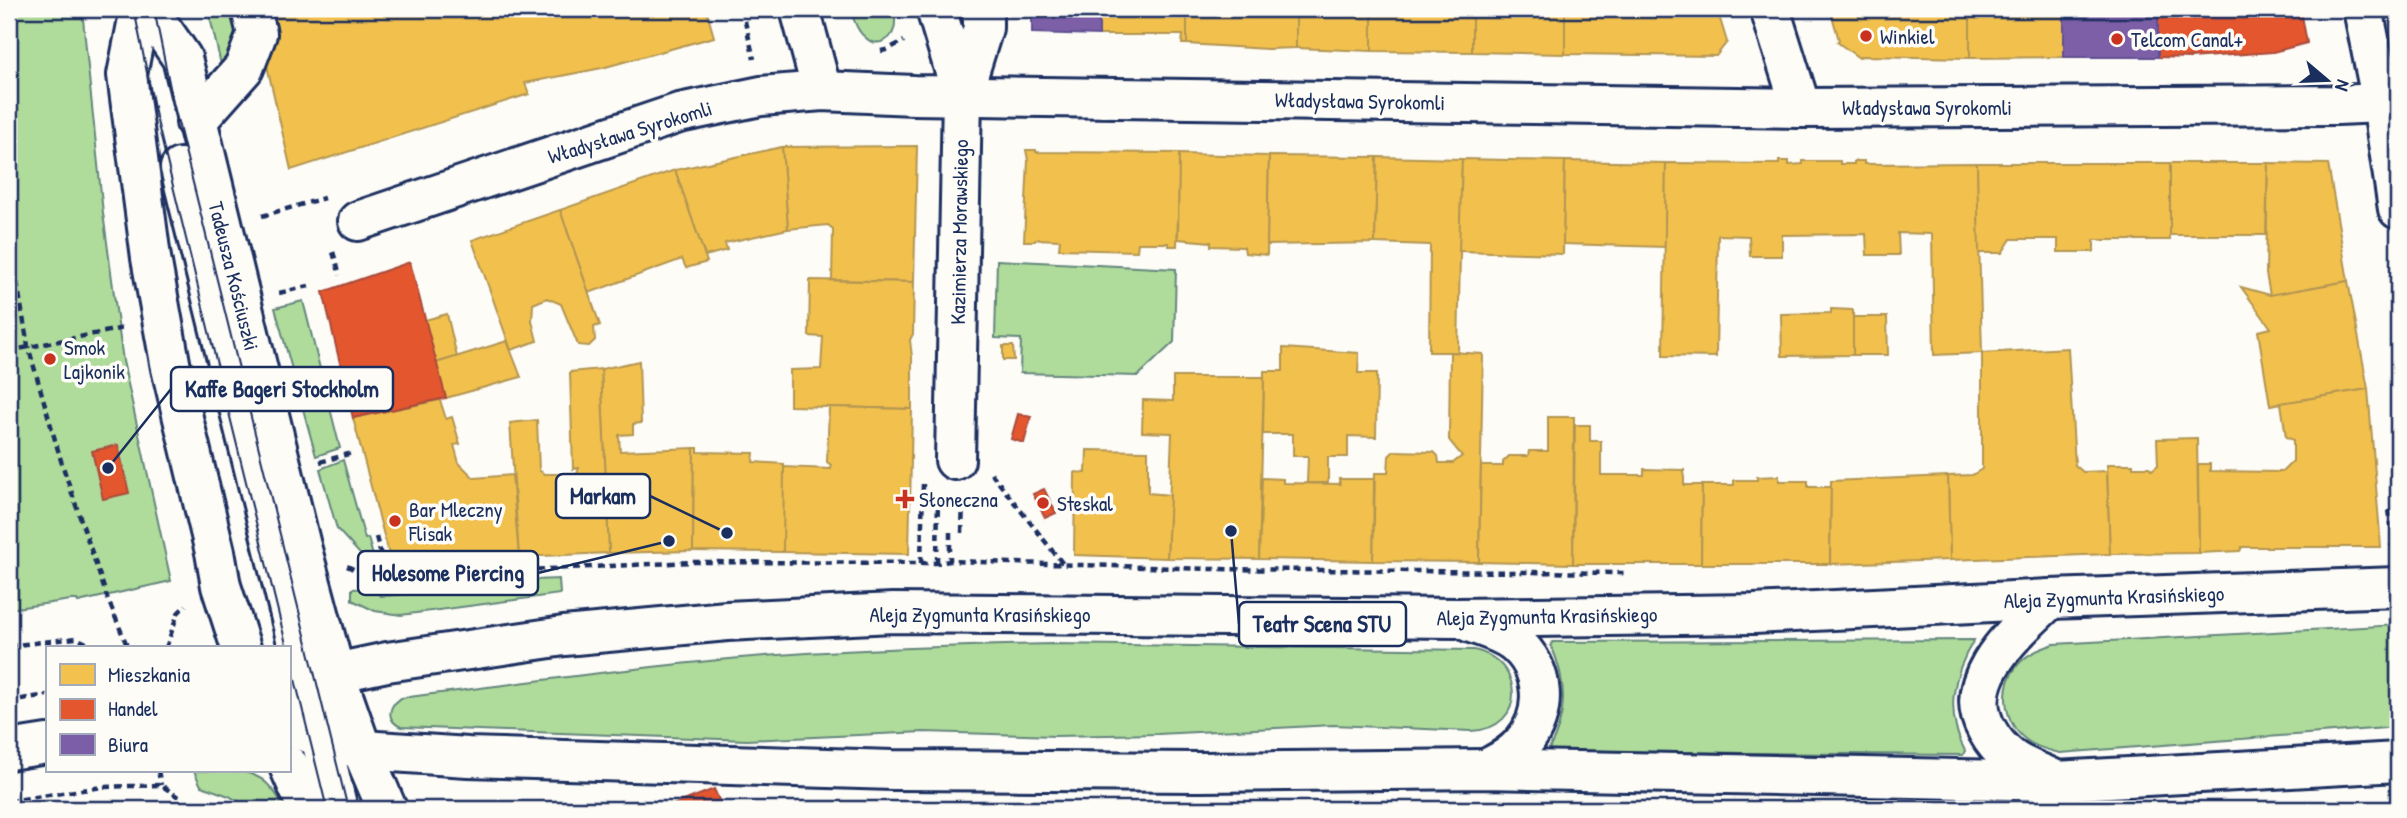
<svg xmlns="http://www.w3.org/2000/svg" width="2407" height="818" viewBox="0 0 2407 818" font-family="'Patrick Hand',sans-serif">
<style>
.green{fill:#afdc9b;stroke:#65867c;stroke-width:2}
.homes{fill:#f2c14e;stroke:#b29553;stroke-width:2}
.shops{fill:#e4572e;stroke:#a84b3c;stroke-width:2}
.offices{fill:#7b5ea7;stroke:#5e5091;stroke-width:2}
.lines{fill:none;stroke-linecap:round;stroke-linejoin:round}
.minor-casing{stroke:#1b2f5e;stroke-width:44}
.major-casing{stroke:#1b2f5e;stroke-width:44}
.path{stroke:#1b2f5e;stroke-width:4.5;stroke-dasharray:7 5;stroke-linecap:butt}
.minor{stroke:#fdfcf7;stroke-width:38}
.major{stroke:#fdfcf7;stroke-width:38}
.tram{stroke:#1b2f5e;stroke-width:2}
.poi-dot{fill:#c8321e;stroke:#fdfcf7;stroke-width:2.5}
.labels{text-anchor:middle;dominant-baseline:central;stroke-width:7;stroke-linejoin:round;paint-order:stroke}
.poi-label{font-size:21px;fill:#1b2f5e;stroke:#fdfcf7;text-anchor:start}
.street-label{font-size:21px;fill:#1b2f5e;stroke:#fdfcf7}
.leader{fill:none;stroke:#1b2f5e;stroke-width:2.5}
.callout-dot{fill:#1b2f5e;stroke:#fdfcf7;stroke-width:2.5}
.callout{fill:#fdfcf7;stroke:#1b2f5e;stroke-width:2.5}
.callout-label{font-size:23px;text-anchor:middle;font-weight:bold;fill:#1b2f5e}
</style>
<rect width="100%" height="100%" fill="#fdfcf7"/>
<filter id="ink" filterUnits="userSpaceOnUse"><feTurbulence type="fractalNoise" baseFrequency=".0143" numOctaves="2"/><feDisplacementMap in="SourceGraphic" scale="14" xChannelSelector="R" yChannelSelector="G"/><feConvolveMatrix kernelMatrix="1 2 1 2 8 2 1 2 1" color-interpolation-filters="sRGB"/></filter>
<g filter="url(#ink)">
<g class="green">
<polygon points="9,9 82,9 103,213 123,361 171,581 78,602 77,600 71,600 9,609"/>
<polygon points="208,9 233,9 239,38 223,73"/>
<path d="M869 9H894C896 22 897 37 881 42 875 43 871 43 866 38 858 32 855 23 852 14Z"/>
<polygon points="997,260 1176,269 1174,342 1138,376 1020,373 1021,339 995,338"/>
<polygon points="303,301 340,448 316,456 275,308"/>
<polygon points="343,460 365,539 368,538 375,563 369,564 337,529 320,469"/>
<polygon points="559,579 560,594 401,615 375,611 352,600 352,589 373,588 381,596 445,592 451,583"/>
<path d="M2398 625V727L2060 753C2048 750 2035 747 2025 739 2004 722 1999 687 2017 666 2026 654 2040 649 2054 644Z"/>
<path d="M1974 640C1952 675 1945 714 1965 751L1963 755 1548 751C1568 715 1567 682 1551 645L1553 642Z"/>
<path d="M1053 644 1474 650C1524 660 1529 729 1471 731L1333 725 1158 734 1056 736 924 732 747 740 401 727C392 723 387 715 393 705L401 698C514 684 627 668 740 658 844 649 949 646 1053 644Z"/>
<path d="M194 771C221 771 254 765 272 789 278 796 281 800 280 809H251L229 796 201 786Z"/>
</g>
<g class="homes">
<polygon points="254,9 706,9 714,37 602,68 525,83 529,94 291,170"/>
<polygon points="1099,9 1187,9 1187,44 1182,44 1183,35 1099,35"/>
<polygon points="1187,9 1296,9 1296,48 1267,49 1187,44"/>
<polygon points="1296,9 1372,9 1372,51 1296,48"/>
<polygon points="1372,9 1472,9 1472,52 1372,51"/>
<polygon points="1472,9 1565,9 1565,54 1472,52"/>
<polygon points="1565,9 1619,9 1619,12 1626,13 1628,9 1717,9 1727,42 1716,56 1565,54"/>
<polygon points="1830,9 1970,9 1970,58 1861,56 1859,58 1837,42 1839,40"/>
<polygon points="1970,9 2064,9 2064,57 1970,58"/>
<polygon points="917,146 914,282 832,280 833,229 828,225 788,229 782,147"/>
<polygon points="782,147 788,229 725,243 727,250 705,256 675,170"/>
<polygon points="1026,150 1036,150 1036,152 1180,153 1177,246 1168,246 1168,243 1138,243 1137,251 1059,249 1060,240 1036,239 1035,241 1024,241 1028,160"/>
<polygon points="1179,154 1269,156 1267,255 1245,253 1244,247 1211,246 1211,242 1178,239"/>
<polygon points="1269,156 1377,157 1375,243 1267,245"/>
<polygon points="1377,157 1462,159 1458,352 1429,352 1430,245 1375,243"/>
<polygon points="1462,159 1565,161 1563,254 1459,251"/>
<polygon points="1565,161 1666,163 1665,247 1563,244"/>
<polygon points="1779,161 1789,161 1789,165 1803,164 1803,161 1840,161 1840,164 1854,164 1854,161 1864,161 1864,164 1977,163 1982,353 1934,355 1932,234 1898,233 1899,255 1867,255 1866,234 1782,235 1782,256 1750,256 1749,236 1718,235 1716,357 1663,356 1666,163 1779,164"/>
<polygon points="1977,163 2170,163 2170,240 2094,240 2094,252 2058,252 2058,239 2011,239 2002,253 1979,253"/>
<polygon points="2170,163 2268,163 2266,235 2170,235"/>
<polygon points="2268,163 2328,164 2348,281 2270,295 2266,274"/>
<polygon points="675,170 707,262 686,268 682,259 589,293 560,210"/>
<polygon points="560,210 600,325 594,327 595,340 589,346 578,345 561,304 547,298 533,304 532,321 537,341 511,350 472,240"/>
<polygon points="810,280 914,282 913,334 910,340 912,357 912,409 790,406 790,370 821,369 823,337 809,336"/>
<polygon points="2348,281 2368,389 2270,405 2258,331 2271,328 2241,287 2270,295"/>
<polygon points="1831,309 1853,310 1853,355 1782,356 1781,314 1831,313"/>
<polygon points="447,314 457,357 436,363 425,320"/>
<polygon points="1853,317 1887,317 1888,355 1853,355"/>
<polygon points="507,341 521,377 446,398 436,363"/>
<polygon points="1003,346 1013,346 1014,360 1003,360"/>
<polygon points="1283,348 1359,353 1358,373 1377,373 1376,437 1348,436 1348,457 1328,457 1328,483 1307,483 1308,456 1293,456 1293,434 1263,434 1264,371 1283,371"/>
<polygon points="2068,348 2075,465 2083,472 2107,471 2110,554 1950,560 1948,476 1972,475 1982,469 1982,353"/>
<polygon points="1450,352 1483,354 1479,562 1373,561 1375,473 1388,473 1389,456 1394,451 1434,452 1438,456 1439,463 1453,463 1462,456 1449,440"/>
<polygon points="639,361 641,423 633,424 633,434 619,435 620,451 694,448 693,551 609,553 601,369"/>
<polygon points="601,369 609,553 519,557 510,423 537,420 539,470 544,474 577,474 579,468 573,469 570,372"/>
<polygon points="1173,377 1264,377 1259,559 1167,558 1172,433 1142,432 1143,400 1173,401"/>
<polygon points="2368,389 2381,547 2242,547 2240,551 2199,553 2198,464 2210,464 2210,471 2282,472 2293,461 2293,440 2286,437 2281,403"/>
<polygon points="440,400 446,419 452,417 460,444 454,445 459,463 474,478 512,475 519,557 392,566 353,418"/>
<polygon points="829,407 912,409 909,554 783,552 783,467 831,469 831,465 827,462"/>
<polygon points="1548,417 1574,417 1573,564 1479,562 1481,466 1503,466 1503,462 1509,456 1528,456 1529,451 1548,451"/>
<polygon points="1575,425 1590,425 1590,441 1601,441 1601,475 1644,475 1644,469 1684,470 1684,485 1702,485 1701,564 1573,564"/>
<polygon points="2197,438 2199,553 2110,554 2107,464 2133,464 2133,467 2149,467 2152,470 2158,465 2157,439"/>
<polygon points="694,448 698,448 698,452 754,453 753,462 784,464 783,552 693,551"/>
<polygon points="1087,450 1148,451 1148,493 1170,495 1167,558 1074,555 1075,472 1086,473"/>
<polygon points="1779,476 1779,481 1808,481 1808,487 1831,487 1830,564 1701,564 1702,485 1734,485 1734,480 1757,480 1757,477"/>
<polygon points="1948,476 1950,560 1830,564 1831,481"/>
<polygon points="1262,478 1283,479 1283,483 1340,484 1339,479 1374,479 1373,561 1259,559"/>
</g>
<g class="shops">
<polygon points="2158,9 2303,9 2301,10 2307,43 2273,52 2190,58 2158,57"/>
<polygon points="410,262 446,398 353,418 323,292"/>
<polygon points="1018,414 1031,417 1024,443 1011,439"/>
<polygon points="118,445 129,493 103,499 92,451"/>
<polygon points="1044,489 1056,513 1045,518 1033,494"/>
<polygon points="714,789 723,809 663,809"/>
</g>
<g class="offices">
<polygon points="1032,9 1099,9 1099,35 1032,33"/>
<rect x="2064" y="9" width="94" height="48"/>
</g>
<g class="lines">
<g class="minor-casing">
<g id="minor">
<polyline points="140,9 127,75 151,258 171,368 215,552 221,586 241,648"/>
<polyline points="148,9 182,58 301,546 335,673 362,750 387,809"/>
<polyline points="800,9 822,91"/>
<polyline points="936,9 962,95 955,460"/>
<polyline points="1770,9 1801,108"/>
<polyline points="2363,9 2382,103 2398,209"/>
<polyline points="962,95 983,28 983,9"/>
<polyline points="196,122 244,68 257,34 251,9"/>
<polyline points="180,168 338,809"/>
<polyline points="358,221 679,113 761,96 822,91 914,95 1801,108 2337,105 2382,103"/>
<polyline points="289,766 308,809"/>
</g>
</g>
<g class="major-casing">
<g id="major">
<path d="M2050 599C2017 631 1958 679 1987 730 1993 741 2001 751 2012 759 2023 767 2038 772 2051 778"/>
<path d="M1469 622C1484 628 1501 632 1514 642 1546 668 1548 714 1522 744 1512 756 1499 762 1486 769"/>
<polyline points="289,703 335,673 387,662 564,636 727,621 893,613 1458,618 1754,614 2050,599 2398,587"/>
<polyline points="289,727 362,750 468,757 893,770 1199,772 1486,769 2056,781 2398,762"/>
<polyline points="9,750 47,744"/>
</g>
</g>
<g class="path">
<polyline points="742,9 754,59"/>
<polyline points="881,51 886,50 904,41"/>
<polyline points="262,216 324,198"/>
<polyline points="9,235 28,346 62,464 107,597 128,648"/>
<polyline points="333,252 340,275"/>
<polyline points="279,293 309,286"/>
<polyline points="9,351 124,328"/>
<polyline points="320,462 352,453"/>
<polyline points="991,473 1063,564"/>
<polyline points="2389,510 2394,542 2391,547"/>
<polyline points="950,532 950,561"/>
<polyline points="962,533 963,499"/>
<polyline points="376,537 383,562 382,588 387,592 441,588 452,573"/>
<polyline points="921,563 923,483"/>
<polyline points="937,563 938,494"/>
<polyline points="347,566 360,572 383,577 693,562 937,563 950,561 1211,569 1624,573"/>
<polyline points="9,646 76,638 97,648"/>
<polyline points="166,648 178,613 186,605"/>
<polyline points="9,701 47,695"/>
<polyline points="158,771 161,785"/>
<polyline points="9,801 102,787 161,785 184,801 208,809"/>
<polyline points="166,809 184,801 184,809"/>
</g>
<use href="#minor" class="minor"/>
<use href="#major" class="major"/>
<g class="tram">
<polyline points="134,9 156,117 287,648"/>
<polyline points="154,9 173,102 348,809"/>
<polyline points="289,655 327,809"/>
</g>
</g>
</g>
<g class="poi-dot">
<circle cx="1866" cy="36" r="7"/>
<circle cx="2117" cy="39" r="7"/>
<circle cx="50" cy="359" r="7"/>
<path d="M901.5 488.5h7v7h7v7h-7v7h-7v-7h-7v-7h7z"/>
<circle cx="1043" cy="503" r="7"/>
<circle cx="395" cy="521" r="7"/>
</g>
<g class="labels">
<g class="poi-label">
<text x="1880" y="36">Winkiel</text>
<text x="2131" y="39">Telcom Canal+</text>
<text x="64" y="347">Smok<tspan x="64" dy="24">Lajkonik</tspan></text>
<text x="919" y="499">Słoneczna</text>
<text x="1057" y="503">Steskal</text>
<text x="409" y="509">Bar Mleczny<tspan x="409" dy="24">Flisak</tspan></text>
</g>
<g class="street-label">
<text transform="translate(1360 101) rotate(1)">Władysława Syrokomli</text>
<text x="1927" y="107">Władysława Syrokomli</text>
<text transform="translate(630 132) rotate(-17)">Władysława Syrokomli</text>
<text transform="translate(959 232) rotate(-89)">Kazimierza Morawskiego</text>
<text transform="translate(234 276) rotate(76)">Tadeusza Kościuszki</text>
<text transform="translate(2114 597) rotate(-2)">Aleja Zygmunta Krasińskiego</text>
<text x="980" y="614">Aleja Zygmunta Krasińskiego</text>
<text transform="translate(1547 616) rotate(-1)">Aleja Zygmunta Krasińskiego</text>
</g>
</g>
<path class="leader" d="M108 468L171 389M727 533L650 496M669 541L538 573M1231 531L1239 624"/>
<g class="callout-dot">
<circle cx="108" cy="468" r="7"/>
<circle cx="727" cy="533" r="7"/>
<circle cx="669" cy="541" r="7"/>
<circle cx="1231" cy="531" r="7"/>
</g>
<g class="callout">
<rect x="171" y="367" width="222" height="44" rx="7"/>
<rect x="556" y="474" width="94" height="44" rx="7"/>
<rect x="358" y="551" width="180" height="44" rx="7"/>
<rect x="1239" y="602" width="167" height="44" rx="7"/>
</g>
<g class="callout-label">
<text x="282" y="397">Kaffe Bageri Stockholm</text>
<text x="603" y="504">Markam</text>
<text x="448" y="581">Holesome Piercing</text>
<text x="1322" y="632">Teatr Scena STU</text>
</g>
<rect width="2407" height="818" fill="none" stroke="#fdfcf7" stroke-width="35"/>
<rect x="18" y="18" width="2372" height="783" fill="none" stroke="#1b2f5e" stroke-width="2.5" filter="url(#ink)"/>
<rect x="46" y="646" width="245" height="126" fill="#fdfcf7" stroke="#a3aaba" stroke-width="2"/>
<rect x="60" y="664" width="35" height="21" fill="#f2c14e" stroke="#a3aaba" stroke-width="2"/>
<text x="108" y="682" font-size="21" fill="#1b2f5e">Mieszkania</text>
<rect x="60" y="699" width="35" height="21" fill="#e4572e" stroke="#a3aaba" stroke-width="2"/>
<text x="108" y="716" font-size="21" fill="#1b2f5e">Handel</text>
<rect x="60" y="734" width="35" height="21" fill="#7b5ea7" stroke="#a3aaba" stroke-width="2"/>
<text x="108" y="752" font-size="21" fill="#1b2f5e">Biura</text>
<g transform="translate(2327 80) rotate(109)" stroke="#fdfcf7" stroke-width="5" paint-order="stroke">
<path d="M0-5L12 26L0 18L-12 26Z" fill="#1b2f5e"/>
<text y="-10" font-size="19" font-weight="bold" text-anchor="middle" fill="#1b2f5e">N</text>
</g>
</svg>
